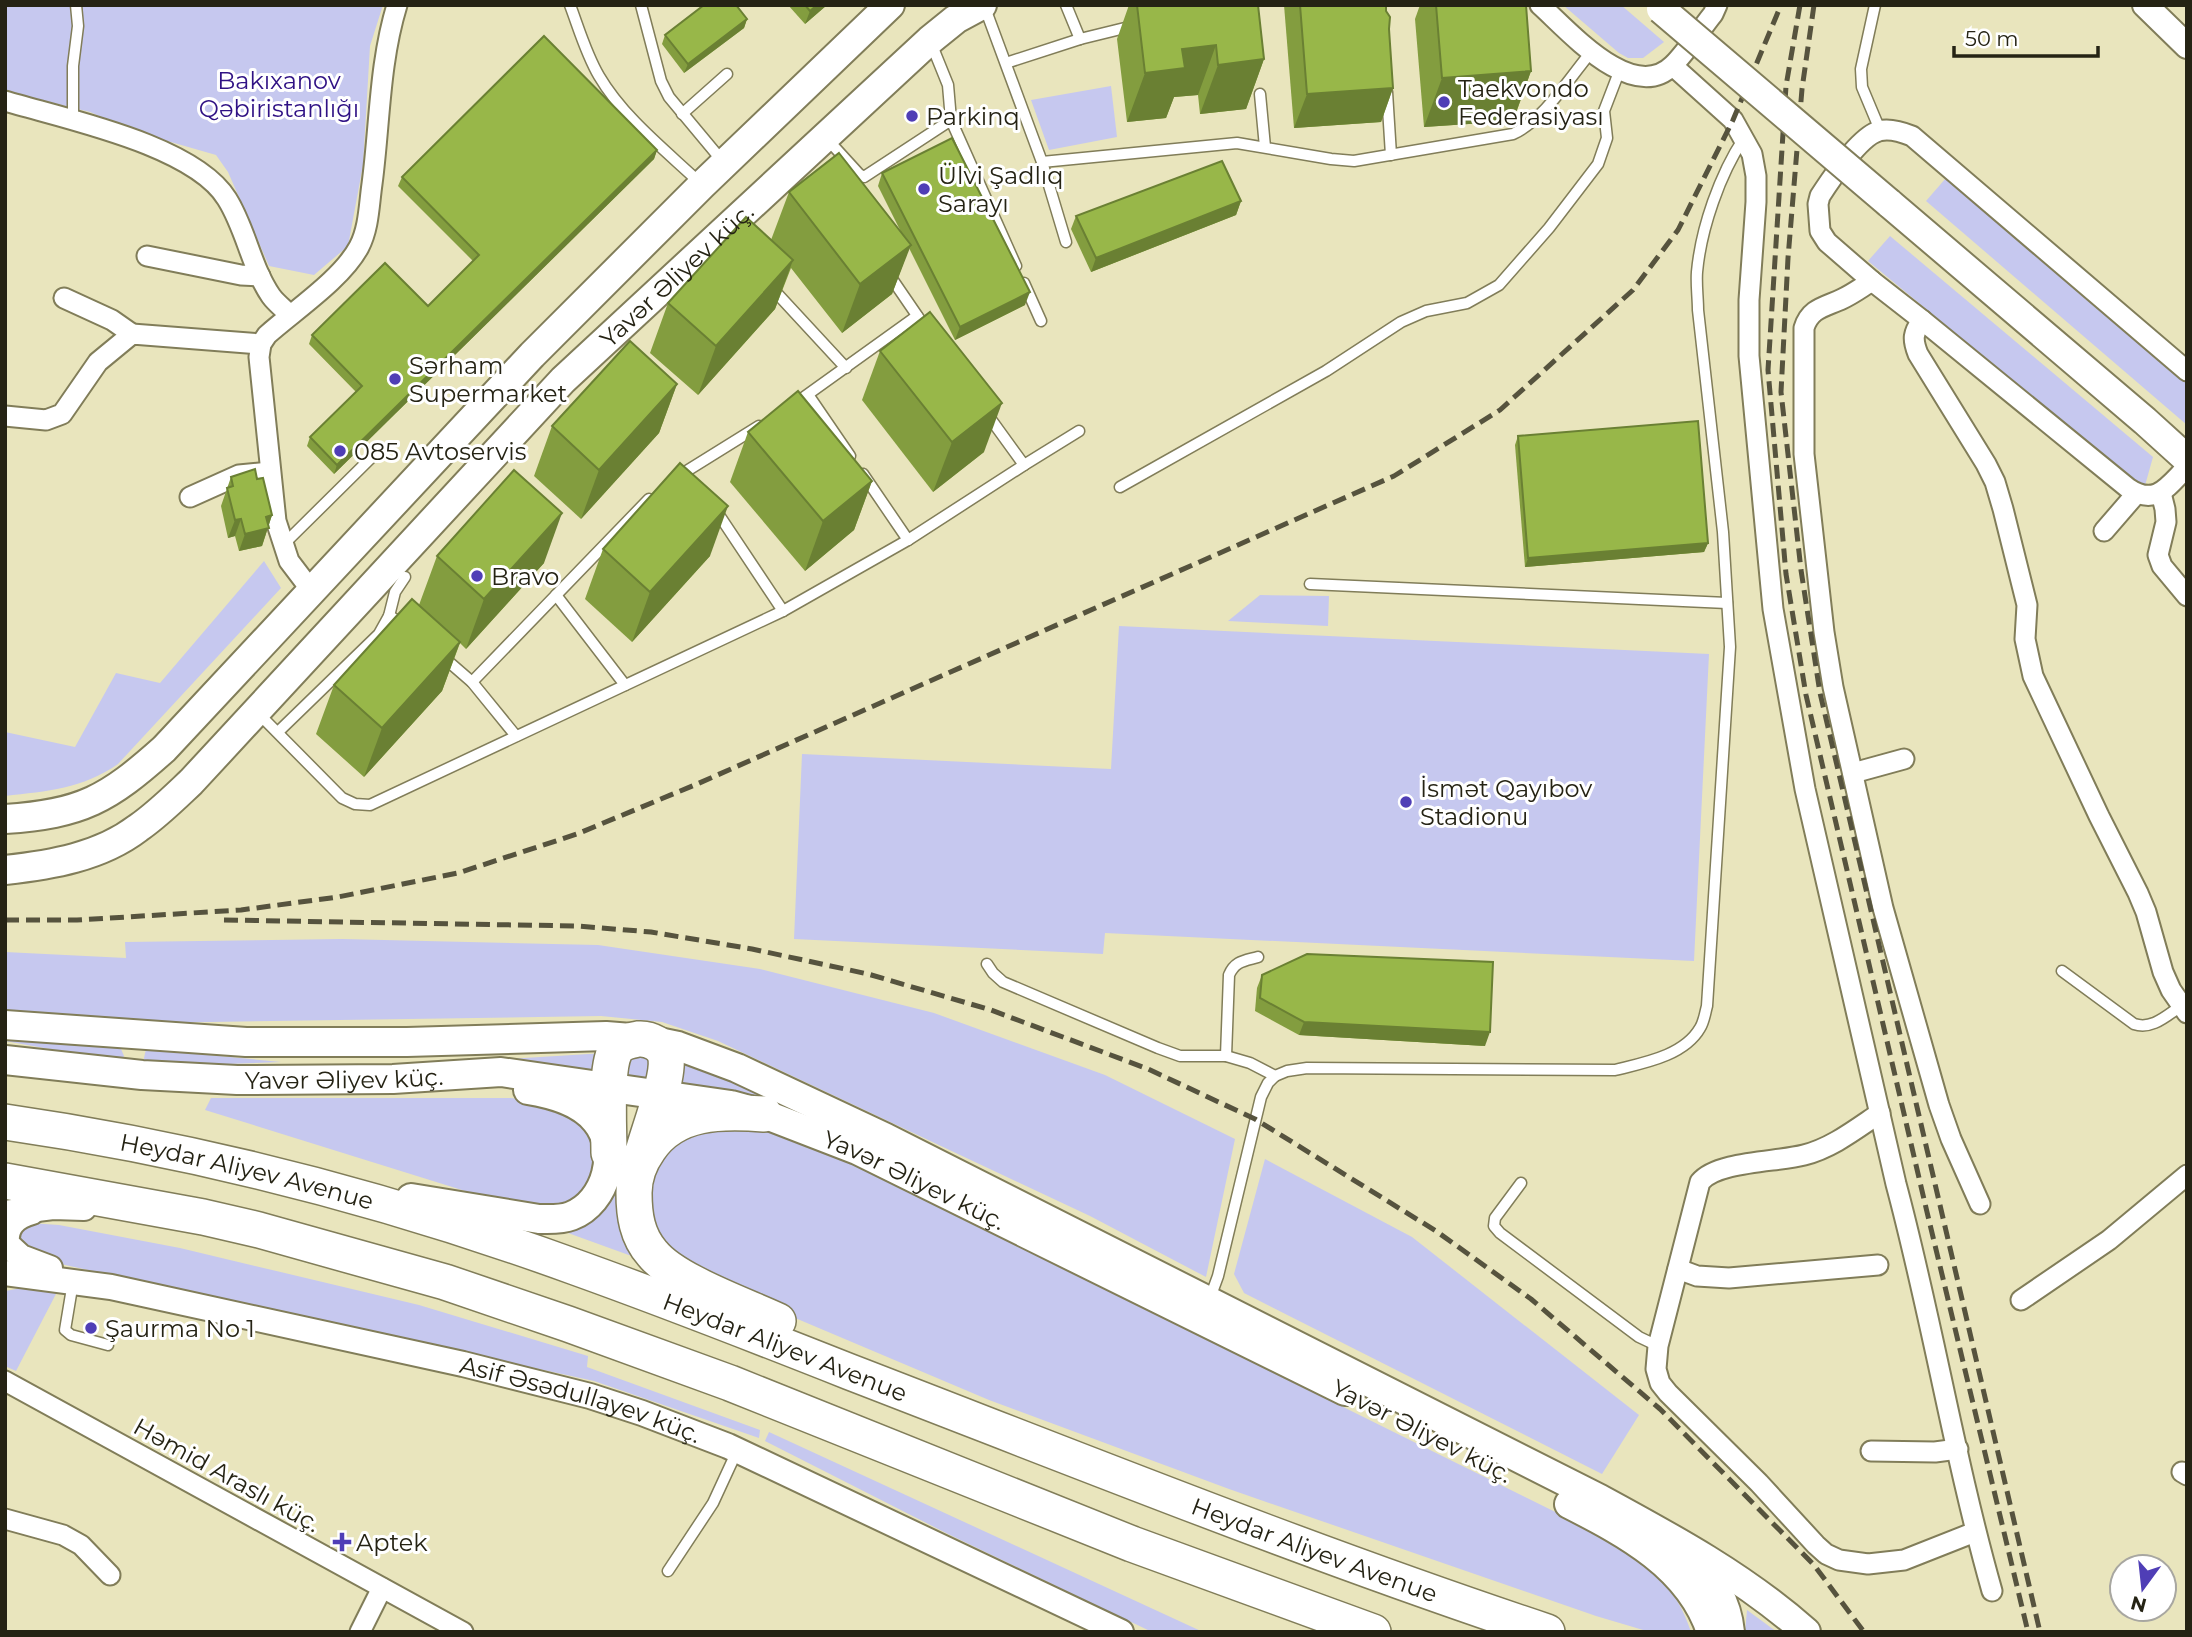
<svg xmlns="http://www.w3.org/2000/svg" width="2192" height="1637" viewBox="0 0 2192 1637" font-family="Montserrat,sans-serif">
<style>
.green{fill:#c6c8ef}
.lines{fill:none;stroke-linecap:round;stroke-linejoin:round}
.service-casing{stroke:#817d59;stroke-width:13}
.minor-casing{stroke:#817d59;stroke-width:23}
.tertiary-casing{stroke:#817d59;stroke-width:28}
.secondary-casing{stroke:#817d59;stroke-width:32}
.motorway-casing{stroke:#817d59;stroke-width:38}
.service{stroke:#fff;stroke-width:10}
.minor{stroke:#fff;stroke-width:19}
.tertiary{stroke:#fff;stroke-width:24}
.secondary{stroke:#fff;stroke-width:28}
.motorway{stroke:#fff;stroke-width:35}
.rail{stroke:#56533e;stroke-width:5;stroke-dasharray:14 7;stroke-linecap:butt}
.secondary-bridge-casing{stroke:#817d59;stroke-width:32;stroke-linecap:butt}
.secondary-bridge{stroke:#fff;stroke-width:28}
.wall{fill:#839d3f}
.shaded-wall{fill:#6a8033}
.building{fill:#98b749;stroke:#6a8033;stroke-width:2}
.poi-dot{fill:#4f3eb6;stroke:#fff;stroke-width:2.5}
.labels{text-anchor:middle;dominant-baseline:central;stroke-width:6;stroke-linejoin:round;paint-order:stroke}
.park-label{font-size:24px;fill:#2f1184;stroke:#fff}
.poi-label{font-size:24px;fill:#252314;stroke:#fff;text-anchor:start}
.street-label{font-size:24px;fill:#252314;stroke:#fff}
</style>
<rect width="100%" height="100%" fill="#e9e5bd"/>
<g class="green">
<polygon points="5,5 383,5 370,46 363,165 348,246 314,275 269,266 228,172 216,155 136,132 90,112 5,91"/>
<polygon points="1563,5 1621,5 1664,42 1643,58 1628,58 1619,53"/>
<polygon points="1111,86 1117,137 1049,150 1031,100"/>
<polygon points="1946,178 2187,380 2187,425 1926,201"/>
<polygon points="1890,236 2153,457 2144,489 1868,261"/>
<path d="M264 561 281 588 118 764C82 789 48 791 5 796V732L75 747 116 673 160 683Z"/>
<polygon points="1260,595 1329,596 1328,626 1228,621"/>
<polygon points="1119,626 1709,654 1694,961 1105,933 1103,954 794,939 802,754 1111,769"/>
<polygon points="342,939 598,945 760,969 934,1013 1105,1075 1235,1139 1206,1277 1090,1216 718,1041 662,1022 601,1016 149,1023 5,1014 5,952 126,958 125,942"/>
<polygon points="5,1037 116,1047 121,1049 124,1056 122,1059 111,1060 5,1041"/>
<polygon points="146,1049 281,1062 142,1067"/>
<polygon points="605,1053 602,1080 492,1060"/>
<polygon points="633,1055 646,1056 651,1061 647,1080 628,1078 625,1072 628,1059"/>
<polygon points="677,1057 796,1107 723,1089 671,1082"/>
<polygon points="211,1098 511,1098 543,1103 583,1120 599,1153 587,1188 567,1205 520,1208 205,1110"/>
<path d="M702 1123 775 1131 840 1158 1614 1541C1651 1569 1676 1585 1691 1632H1650L1596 1616 1229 1489 989 1400 717 1285 681 1269 641 1207 649 1161Z"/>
<polygon points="630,1135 648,1262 557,1229 625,1136"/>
<polygon points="1265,1159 1412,1237 1639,1415 1602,1474 1244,1293 1234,1274"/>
<polygon points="30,1223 59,1225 180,1248 419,1305 588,1356 587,1367 760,1430 759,1438 594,1381 47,1261 22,1246 20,1237 22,1228"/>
<polygon points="22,1288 57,1292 16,1371 5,1366 5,1291"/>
<polygon points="769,1432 1203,1632 1152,1632 950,1535 765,1441"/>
<polygon points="1747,1610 1777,1632 1745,1632"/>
</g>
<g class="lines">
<g class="service-casing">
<g id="service">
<path d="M570 5C579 29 586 54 599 76 623 117 665 150 699 182"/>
<polyline points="641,5 661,81 669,97 724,163"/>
<polyline points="1066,5 1080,39"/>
<polyline points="1875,5 1861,69 1862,87 1880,130"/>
<path d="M985 8 1042 162 1237 143 1331 159 1354 161 1513 134C1544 120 1570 77 1592 51"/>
<polyline points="931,43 948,85 951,120 1016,266"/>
<polyline points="1006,63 1080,39 1133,26"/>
<polyline points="1387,92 1391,155"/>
<polyline points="1260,94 1265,147"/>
<polyline points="682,114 727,74"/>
<polyline points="73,121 73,66 78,26 76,5"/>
<polyline points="828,140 859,174 864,177 951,120"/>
<polyline points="1042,162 1066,242"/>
<polyline points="890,276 927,330"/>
<polyline points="1024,283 1041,321"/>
<polyline points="771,287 846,368"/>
<polyline points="809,396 850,456"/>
<polyline points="793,405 917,316"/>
<polyline points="1024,465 1079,431"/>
<polyline points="863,474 908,540"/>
<polyline points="677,477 759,426"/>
<polyline points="1120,487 1326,371 1401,322 1426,311 1467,303 1499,285 1549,228 1598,164 1607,138 1604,111 1619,72"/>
<polyline points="717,512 783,611"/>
<polyline points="283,545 377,452"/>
<polyline points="1310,584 1727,603"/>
<polyline points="556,595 625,685"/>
<polyline points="389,616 395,592 405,577"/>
<polyline points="442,656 472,682 516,736"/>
<polyline points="472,682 649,499"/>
<polyline points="257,712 342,798 355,804 370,805 783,611 908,540 1024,465 987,414"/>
<polyline points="278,732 379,634 389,616 404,624"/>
<path d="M987 964 993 973 1003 982 1158 1048 1180 1056H1226L1250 1063 1275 1076 1287 1071 1307 1068 1615 1070C1643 1063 1684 1056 1700 1028 1704 1022 1705 1013 1707 1006L1730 647 1723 532 1698 310C1698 298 1696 284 1697 272 1701 228 1720 174 1744 138"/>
<path d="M2062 971 2134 1024C2152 1030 2166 1016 2181 1006"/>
<path d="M1226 1056 1229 975C1235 961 1244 961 1258 957"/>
<polyline points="1521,1183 1495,1218 1494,1226 1500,1233 1639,1337 1658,1346"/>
<polyline points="73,1282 65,1330 71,1335 108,1345"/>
<polyline points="1210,1298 1218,1276 1261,1097 1268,1083 1275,1076"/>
<polyline points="668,1571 713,1503 737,1451"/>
</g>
</g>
<g class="minor-casing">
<g id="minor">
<path d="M1540 5C1569 31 1633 105 1673 65 1688 50 1700 30 1713 14L1717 5"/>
<path d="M1673 66 1733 120 1752 154 1756 176V202L1749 300V356L1773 609 1805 789 1896 1184C1932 1318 1954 1457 1992 1591"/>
<path d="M5 101C65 119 194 145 227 199 246 229 251 267 271 296 276 303 284 309 290 315"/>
<polyline points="147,256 241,275 260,276"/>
<path d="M1872 281C1862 287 1853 294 1842 299 1825 307 1810 308 1804 328V454L1824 632 1833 687 1883 908 1939 1105 1951 1139 1980 1204"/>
<polyline points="64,298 112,320 132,334"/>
<path d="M1922 320C1913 333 1912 339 1918 354L1986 464 1995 482 2003 509 2027 605 2025 639 2033 676 2099 816 2138 893 2146 912 2163 972 2171 990 2187 1013"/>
<path d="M2187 371 1912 136C1902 132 1889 128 1879 131 1860 136 1831 179 1820 196L1818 204 1820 231 1827 242 1872 281 1922 320 2128 488C2156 507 2168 486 2187 467"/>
<polyline points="5,416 46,420 62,414 98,362 132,334 261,344"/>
<polyline points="2161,493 2165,509 2166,522 2158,555 2162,566 2187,596"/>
<polyline points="190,497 239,475 270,472"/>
<polyline points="2104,531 2136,494"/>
<path d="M311 590 289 561 276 521 259 357 261 344 267 335C295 310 342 279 359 247 369 228 369 205 372 184 380 124 379 64 397 5"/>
<polyline points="1853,773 1904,759"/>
<path d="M1880 1113C1856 1129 1832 1148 1804 1155 1778 1162 1717 1161 1700 1182L1658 1346 1656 1369 1660 1383 1668 1393 1759 1483 1816 1545 1826 1554 1839 1560 1868 1564 1904 1560 1975 1532"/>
<polyline points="1678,1269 1697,1276 1729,1278 1878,1265"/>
<polyline points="2021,1300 2109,1240 2187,1175"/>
<polyline points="5,1381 463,1632"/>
<polyline points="1871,1451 1935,1452 1958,1449"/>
<polyline points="2182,1472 2187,1475"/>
<polyline points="5,1519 63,1535 81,1545 110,1575"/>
<polyline points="360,1632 382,1588"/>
</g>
</g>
<g class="tertiary-casing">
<g id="tertiary">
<polyline points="2145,5 2187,46"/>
<path d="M32 1212C15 1217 5 1226 7 1244L21 1257 50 1268"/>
<polyline points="5,1213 53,1207 84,1208"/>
<path id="s1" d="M5 1273 111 1287 463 1364 590 1396 642 1413 728 1446 1121 1632"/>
</g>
</g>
<g class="secondary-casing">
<g id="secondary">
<polyline points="1889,203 2145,421 2187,459"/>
<path d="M5 819C82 814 108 799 164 749L532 355 702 185 890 5"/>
<path id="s2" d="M5 870C51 865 100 857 138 828 157 815 174 798 191 782L563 380 930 40 956 19 982 5"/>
<path d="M5 1025 246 1042H407L606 1036 644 1039 678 1046 737 1068 886 1138 1600 1499C1672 1538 1744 1577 1806 1632"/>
<path id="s3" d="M5 1060 142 1075 237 1080 393 1079 501 1072 731 1105 764 1114 857 1150 1345 1391"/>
<path d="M411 1198 539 1219C549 1219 561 1220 571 1216 607 1202 620 1150 596 1121 580 1101 552 1094 528 1090"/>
<path d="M1569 1504C1626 1533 1690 1567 1711 1632"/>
<path d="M1692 1560C1713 1581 1727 1601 1730 1632"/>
</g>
</g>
<g class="motorway-casing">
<g id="motorway">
<path d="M764 1114C722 1111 675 1110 649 1149 639 1163 634 1176 634 1193 634 1215 637 1236 652 1253 674 1281 744 1305 778 1321"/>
<path id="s4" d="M5 1122C199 1150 391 1200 575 1267 667 1300 759 1336 850 1372 1081 1461 1312 1554 1547 1632"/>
<path d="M609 1153C609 1129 605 1071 615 1051 620 1042 629 1041 638 1039 650 1038 664 1045 666 1058 669 1078 649 1130 643 1152"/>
<polyline points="5,1181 203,1217 259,1230 445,1282 568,1324 730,1383 1132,1544 1373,1632"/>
</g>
</g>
<use href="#service" class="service"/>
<use href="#minor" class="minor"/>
<use href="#tertiary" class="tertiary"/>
<use href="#secondary" class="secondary"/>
<use href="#motorway" class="motorway"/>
<g class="rail">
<polyline points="1800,5 1786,86 1768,370 1786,574 1806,695 1927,1212 2028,1632"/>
<polyline points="1814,5 1802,89 1788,258 1781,392 1801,570 1820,693 2040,1632"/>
<polyline points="5,920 77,920 241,910 338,897 458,873 577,834 697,784 1394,476 1500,410 1633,290 1678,230 1733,120 1781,5"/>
<polyline points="224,920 577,926 651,932 752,949 868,974 991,1010 1148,1069 1255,1119 1436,1231 1531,1299 1660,1409 1814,1565 1864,1632"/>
</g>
<g class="secondary-bridge-casing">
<polyline id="secondary-bridge" points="1661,9 1889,203"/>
</g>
<use href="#secondary-bridge" class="secondary-bridge"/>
</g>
<g class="wall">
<polygon points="788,5 827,5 805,24"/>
<polygon points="1129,5 1258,5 1264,59 1246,109 1200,114 1198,95 1174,97 1166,118 1127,122 1117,39"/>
<polygon points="1284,5 1386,5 1389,29 1393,88 1381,122 1294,128"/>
<polygon points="1420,5 1526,5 1531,71 1513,121 1424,127 1415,19"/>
<polygon points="747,19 744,28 684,73 662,44 665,35"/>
<polygon points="657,150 654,159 334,474 307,446 310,437 356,392 309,344 312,335 428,306 473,261 398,186 402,177"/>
<polygon points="882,173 1025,305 955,340 909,248 892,294 842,333 791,268 775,309 698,395 650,353 668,303 771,240 789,192 901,232 878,186"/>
<polygon points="1241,201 1236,215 1091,272 1071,229 1076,216"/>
<polygon points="880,351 984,452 933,492 862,400"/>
<polygon points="677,384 659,433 581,519 534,476 552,426"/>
<polygon points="748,432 872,481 854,530 805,571 730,482"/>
<polygon points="1518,436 1708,543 1704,552 1525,567 1515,445"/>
<polygon points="231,477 257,479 272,515 262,546 239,551 235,536 228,538 221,506"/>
<polygon points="603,549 710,556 632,642 585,599"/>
<polygon points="437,556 544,563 466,649 460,643 442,691 364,777 316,734 334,685 419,605"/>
<polygon points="1262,975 1485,1046 1299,1035 1255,1011 1257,988"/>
</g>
<g class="shaded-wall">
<polygon points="817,5 827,5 805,24 810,11"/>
<polygon points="747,19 744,28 684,73 688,64"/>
<polygon points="1216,45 1198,95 1174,97 1166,118 1127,122 1145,73 1182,49"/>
<polygon points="1264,59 1246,109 1200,114 1218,65"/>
<polygon points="1531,71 1513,121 1424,127 1442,78"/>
<polygon points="1393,88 1381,122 1294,128 1307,94"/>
<polygon points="657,150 654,159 334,474 337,465"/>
<polygon points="1241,201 1236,215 1091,272 1096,258"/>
<polygon points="911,245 892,294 842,333 860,284"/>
<polygon points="793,260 775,309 698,395 716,346"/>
<polygon points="1030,292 1025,305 955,340 960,327"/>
<polygon points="677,384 659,433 581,519 599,470"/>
<polygon points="1002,403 984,452 933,492 952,442"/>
<polygon points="872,481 854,530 805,571 823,521"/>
<polygon points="728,506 710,556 632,642 650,592"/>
<polygon points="562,513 544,563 466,649 484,599"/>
<polygon points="272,515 262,546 239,551 245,534 266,517"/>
<polygon points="241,519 235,536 228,538 235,520"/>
<polygon points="1708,543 1704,552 1525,567 1528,558"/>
<polygon points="460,642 442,691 364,777 382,728"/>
<polygon points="1304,1022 1490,1032 1485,1046 1299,1035"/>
</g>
<g class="building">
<polygon points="704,5 736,5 747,19 688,64 665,35"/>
<polygon points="805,5 817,5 810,11"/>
<polygon points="1137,5 1258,5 1264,59 1218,65 1216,45 1182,49 1185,68 1145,73"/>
<polygon points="1300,5 1386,5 1386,11 1390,17 1389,29 1393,88 1307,94"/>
<polygon points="1436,5 1526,5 1531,71 1442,78"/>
<polygon points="544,36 657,150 337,465 310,437 362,386 312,335 385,263 428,306 479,255 402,177"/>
<polygon points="952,138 1030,292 960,327 882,173"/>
<polygon points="839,153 911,245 860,284 789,192"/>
<polygon points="1222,161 1241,201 1096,258 1076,216"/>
<polygon points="746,217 793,260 716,346 668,303"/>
<polygon points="930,312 1002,403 952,442 880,351"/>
<polygon points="630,341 677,384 599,470 552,426"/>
<polygon points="798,391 872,481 823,521 748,432"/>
<polygon points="1698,421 1708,543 1528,558 1518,436"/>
<polygon points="680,463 728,506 650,592 603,549"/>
<polygon points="255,469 257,479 263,478 272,515 266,517 269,528 245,534 241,519 235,520 227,488 233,486 231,477"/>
<polygon points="514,470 562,513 484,599 437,556"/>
<polygon points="412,599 460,642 382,728 334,685"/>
<polygon points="1307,954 1493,962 1490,1032 1304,1022 1260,998 1262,975"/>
</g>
<g class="poi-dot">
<circle cx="1444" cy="102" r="7"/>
<circle cx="912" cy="116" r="7"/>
<circle cx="924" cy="189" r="7"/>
<circle cx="395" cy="379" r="7"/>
<circle cx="340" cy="451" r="7"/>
<circle cx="477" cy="576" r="7"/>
<circle cx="1406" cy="802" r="7"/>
<circle cx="91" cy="1328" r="7"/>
<path d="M338.5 1531.5h7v7h7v7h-7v7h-7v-7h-7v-7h7z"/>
</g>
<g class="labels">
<g class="park-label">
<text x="279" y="80">Bakıxanov<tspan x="279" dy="28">Qəbiristanlığı</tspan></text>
</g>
<g class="poi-label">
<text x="1458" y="88">Taekvondo<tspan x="1458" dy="28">Federasiyası</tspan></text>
<text x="926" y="116">Parkinq</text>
<text x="938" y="175">Ülvi Şadlıq<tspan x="938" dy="28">Sarayı</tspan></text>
<text x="409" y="365">Sərham<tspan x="409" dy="28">Supermarket</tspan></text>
<text x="354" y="451">085 Avtoservis</text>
<text x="491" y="576">Bravo</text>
<text x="1420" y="788">İsmət Qayıbov<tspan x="1420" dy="28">Stadionu</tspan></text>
<text x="105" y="1328">Şaurma No 1</text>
<text x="356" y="1542">Aptek</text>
</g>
<g class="street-label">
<text stroke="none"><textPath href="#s2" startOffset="914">Yavər Əliyev küç.</textPath></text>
<text stroke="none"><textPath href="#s3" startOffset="340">Yavər Əliyev küç.</textPath></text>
<text stroke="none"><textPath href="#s4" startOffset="247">Heydar Aliyev Avenue</textPath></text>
<text stroke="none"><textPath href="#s3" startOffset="928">Yavər Əliyev küç.</textPath></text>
<text stroke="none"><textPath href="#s4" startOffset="814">Heydar Aliyev Avenue</textPath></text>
<text stroke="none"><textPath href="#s1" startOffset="590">Asif Əsədullayev küç.</textPath></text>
<text transform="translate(1422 1431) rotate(27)">Yavər Əliyev küç.</text>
<text transform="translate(227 1475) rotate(29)">Həmid Araslı küç.</text>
<text stroke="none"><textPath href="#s4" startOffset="1381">Heydar Aliyev Avenue</textPath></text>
</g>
</g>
<rect width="2192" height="1637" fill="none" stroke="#252314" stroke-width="14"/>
<g transform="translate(2143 1588) rotate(195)"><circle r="33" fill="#ffffff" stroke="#a8a7a1" stroke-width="2"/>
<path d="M0-5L12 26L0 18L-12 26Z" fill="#4f3eb6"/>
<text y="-10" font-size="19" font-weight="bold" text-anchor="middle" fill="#252314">N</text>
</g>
<path d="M1954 46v10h144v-10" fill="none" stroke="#252314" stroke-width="3.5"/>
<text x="1965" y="46" font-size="21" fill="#252314" stroke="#ffffff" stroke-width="5" paint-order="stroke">50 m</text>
</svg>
